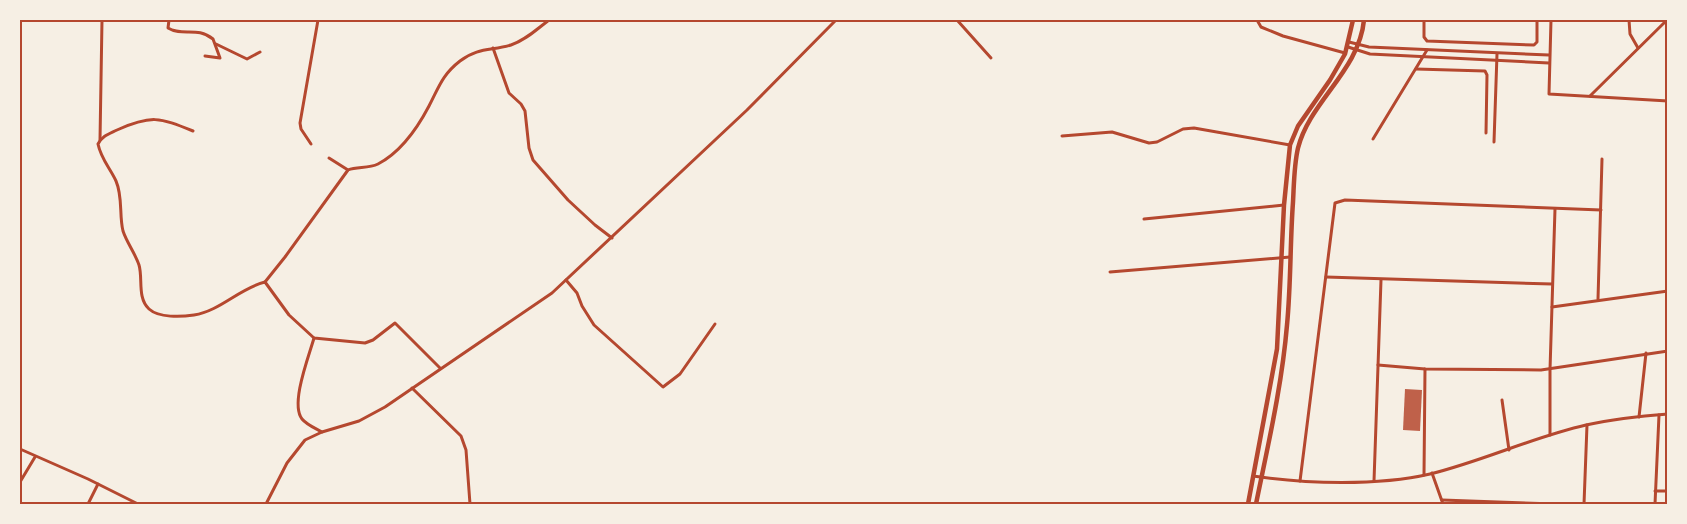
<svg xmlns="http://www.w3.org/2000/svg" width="1687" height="524" viewBox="0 0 1687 524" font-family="'Asap Condensed',sans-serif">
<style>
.building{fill:#bf614a}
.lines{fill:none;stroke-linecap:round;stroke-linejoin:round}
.minor{stroke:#b5482f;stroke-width:3}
.secondary{stroke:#b5482f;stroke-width:4.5}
.neatline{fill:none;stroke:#b5482f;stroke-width:2}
</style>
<rect width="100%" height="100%" fill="#f6efe4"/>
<polygon class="building" points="1405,389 1422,390 1420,431 1403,430"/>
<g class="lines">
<g class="minor">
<path d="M169 20 168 28C183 37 197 26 213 39L220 58 205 56"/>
<polyline points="957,20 991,58"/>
<polyline points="1257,20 1261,27 1283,36 1345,53"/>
<polyline points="1424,20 1424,37 1427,41 1534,45 1537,42 1537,20"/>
<polyline points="1551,20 1549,94 1668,101"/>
<polyline points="1629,20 1630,34 1638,48"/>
<polyline points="1349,42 1369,47 1549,55"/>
<polyline points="216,44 247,59 260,52"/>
<polyline points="1348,47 1370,54 1549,63"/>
<polyline points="493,48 509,93 521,104 525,111 529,148 533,160 568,200 595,225 612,238"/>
<polyline points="1416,69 1485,71 1487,75 1486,133"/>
<polyline points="1590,96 1667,20"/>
<path d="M193 131C159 117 151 115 117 130 109 134 102 136 98 144 101 159 110 168 116 181 123 197 119 215 123 231 127 243 135 253 139 265 143 278 137 298 149 309 159 318 181 317 194 315 220 311 240 288 265 282L289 315 314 338 365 343 373 340 395 323 440 368"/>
<polyline points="1062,136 1112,132 1149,143 1157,142 1183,129 1194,128 1290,145"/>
<polyline points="1373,139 1427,50"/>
<polyline points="100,140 102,20"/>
<polyline points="1494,142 1497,54"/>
<polyline points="311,144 301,129 300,123 318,20"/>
<polyline points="329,158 348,170"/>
<polyline points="1144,219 1284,205"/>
<polyline points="1110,272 1290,257"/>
<polyline points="1326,277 1552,284"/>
<polyline points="566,280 577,293 582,306 594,325 663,387 680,374 715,324"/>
<path d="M265 282 285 257 348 170C357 166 368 169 378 164 401 152 418 127 429 106 439 87 442 75 460 61 478 47 492 51 511 45 526 40 537 29 549 20"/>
<polyline points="1598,299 1602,159"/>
<polyline points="1552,307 1668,291"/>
<path d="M314 338C309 356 290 404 302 419 307 425 315 428 322 432"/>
<polyline points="1378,365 1425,369 1541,370 1668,351"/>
<polyline points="412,388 461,436 466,450 470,504"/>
<polyline points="1502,400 1509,450"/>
<polyline points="1639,417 1646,353"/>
<polyline points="1550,435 1550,370 1555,209"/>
<polyline points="20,449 88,479 138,504"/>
<polyline points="1432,473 1443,504"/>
<polyline points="1424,475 1425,369"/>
<path d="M1253 476C1306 484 1378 486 1430 474 1483 461 1533 437 1586 425 1613 419 1640 416 1668 414"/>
<polyline points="1300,481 1335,203 1345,200 1601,210"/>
<polyline points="1374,481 1381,280"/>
<polyline points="20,482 35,457"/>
<polyline points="1655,491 1668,491"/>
<polyline points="1442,500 1555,504"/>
<polyline points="88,504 98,484"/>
<polyline points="266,504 287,463 305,440 322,432 359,421 385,407 552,293 747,110 836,20"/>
<polyline points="1584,504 1587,425"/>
<polyline points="1655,504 1659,415"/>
</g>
<g class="secondary">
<polyline points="1248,504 1277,349 1284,205 1290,145 1298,126 1330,80 1345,54 1353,20"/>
<path d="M1256 504C1268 445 1282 385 1287 325 1291 284 1290 243 1293 202 1294 184 1294 165 1298 148 1310 101 1359 71 1364 20"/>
</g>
</g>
<rect width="1687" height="524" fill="none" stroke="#f6efe4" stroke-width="42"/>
<rect x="21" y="21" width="1645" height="482" class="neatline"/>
</svg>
